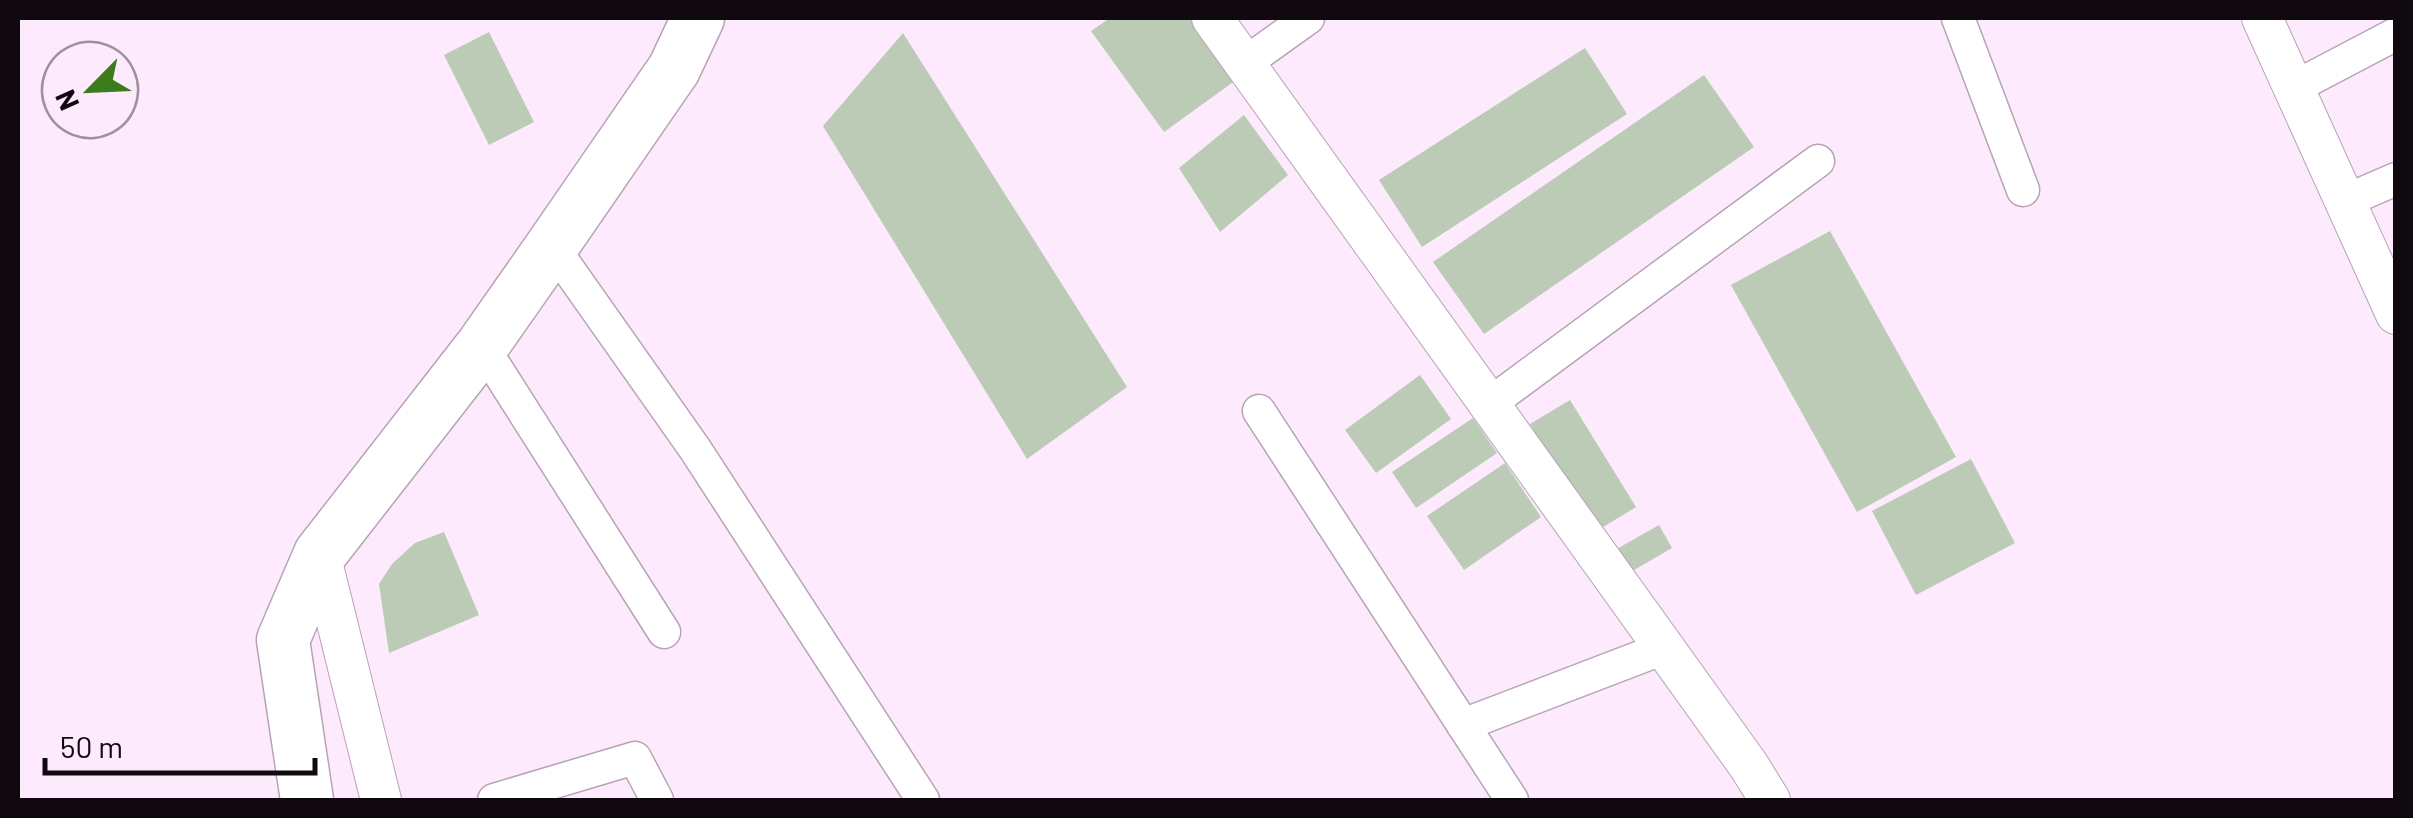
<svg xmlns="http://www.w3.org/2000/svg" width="2413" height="818" viewBox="0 0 2413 818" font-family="Barlow,sans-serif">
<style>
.building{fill:#bbcbb6}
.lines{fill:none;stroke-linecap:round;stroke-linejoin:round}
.minor-casing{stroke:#b6a4b6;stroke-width:35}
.tertiary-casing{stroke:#b6a4b6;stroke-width:42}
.primary-casing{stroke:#b6a4b6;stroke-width:55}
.minor{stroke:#fff;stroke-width:32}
.tertiary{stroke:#fff;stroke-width:40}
.primary{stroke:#fff;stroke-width:52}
</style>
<rect width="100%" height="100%" fill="#fdeafd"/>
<g class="building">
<polygon points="1110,18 1191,18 1236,80 1164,132 1091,31"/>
<polygon points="489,32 534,122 489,145 444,55"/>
<polygon points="903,33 1127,387 1027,459 823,126"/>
<polygon points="1585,48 1627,114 1422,247 1379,180"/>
<polygon points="1704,75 1754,147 1484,334 1433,262"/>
<polygon points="1244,115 1288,175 1220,232 1179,168"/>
<polygon points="1830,231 1956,457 1857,512 1731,285"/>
<polygon points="1420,375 1451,419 1376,473 1345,430"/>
<polygon points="1570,400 1636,507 1595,532 1530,424"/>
<polygon points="1473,418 1497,453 1416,508 1392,472"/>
<polygon points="1971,459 2015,543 1916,595 1872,511"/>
<polygon points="1505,463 1541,517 1464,570 1427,516"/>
<polygon points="1659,525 1672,548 1629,573 1615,550"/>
<polygon points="444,532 479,615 389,653 379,584 392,564 415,543"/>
</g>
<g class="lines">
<g class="minor-casing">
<g id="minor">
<polyline points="1958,18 2023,190"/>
<polyline points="1245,63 1308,18"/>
<polyline points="2293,88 2396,34"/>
<polyline points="2343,202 2396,179"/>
<polyline points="552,246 695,449 923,800"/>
<polyline points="482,346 664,632"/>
<polyline points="1489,404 1818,161"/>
<polyline points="1259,411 1512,800"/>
<polyline points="1463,725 1664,648"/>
<polyline points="494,800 635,758 657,800"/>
</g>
</g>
<g class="tertiary-casing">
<g id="tertiary">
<polyline points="1212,18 1749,766 1770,800"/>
<polyline points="2262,18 2396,314"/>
<polyline points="320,554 381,800"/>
</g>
</g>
<g class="primary-casing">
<polyline id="primary" points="307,800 283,640 320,554 482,346 552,246 674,69 698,18"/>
</g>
<use href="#minor" class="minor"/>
<use href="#tertiary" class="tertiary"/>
<use href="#primary" class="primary"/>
</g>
<rect width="2413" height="818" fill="none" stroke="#10090f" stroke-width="40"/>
<g transform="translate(90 90) rotate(246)"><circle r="48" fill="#fdeafd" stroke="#9e909e" stroke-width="2.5"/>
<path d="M0-8L18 38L0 25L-18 38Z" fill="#3b7d1d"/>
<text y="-15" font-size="28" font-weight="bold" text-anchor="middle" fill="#10090f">N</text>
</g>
<path d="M45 758v15h270v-15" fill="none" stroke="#10090f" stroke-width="5"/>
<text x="60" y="758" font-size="30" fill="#10090f" stroke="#fdeafd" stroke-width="8" paint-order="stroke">50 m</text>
</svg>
